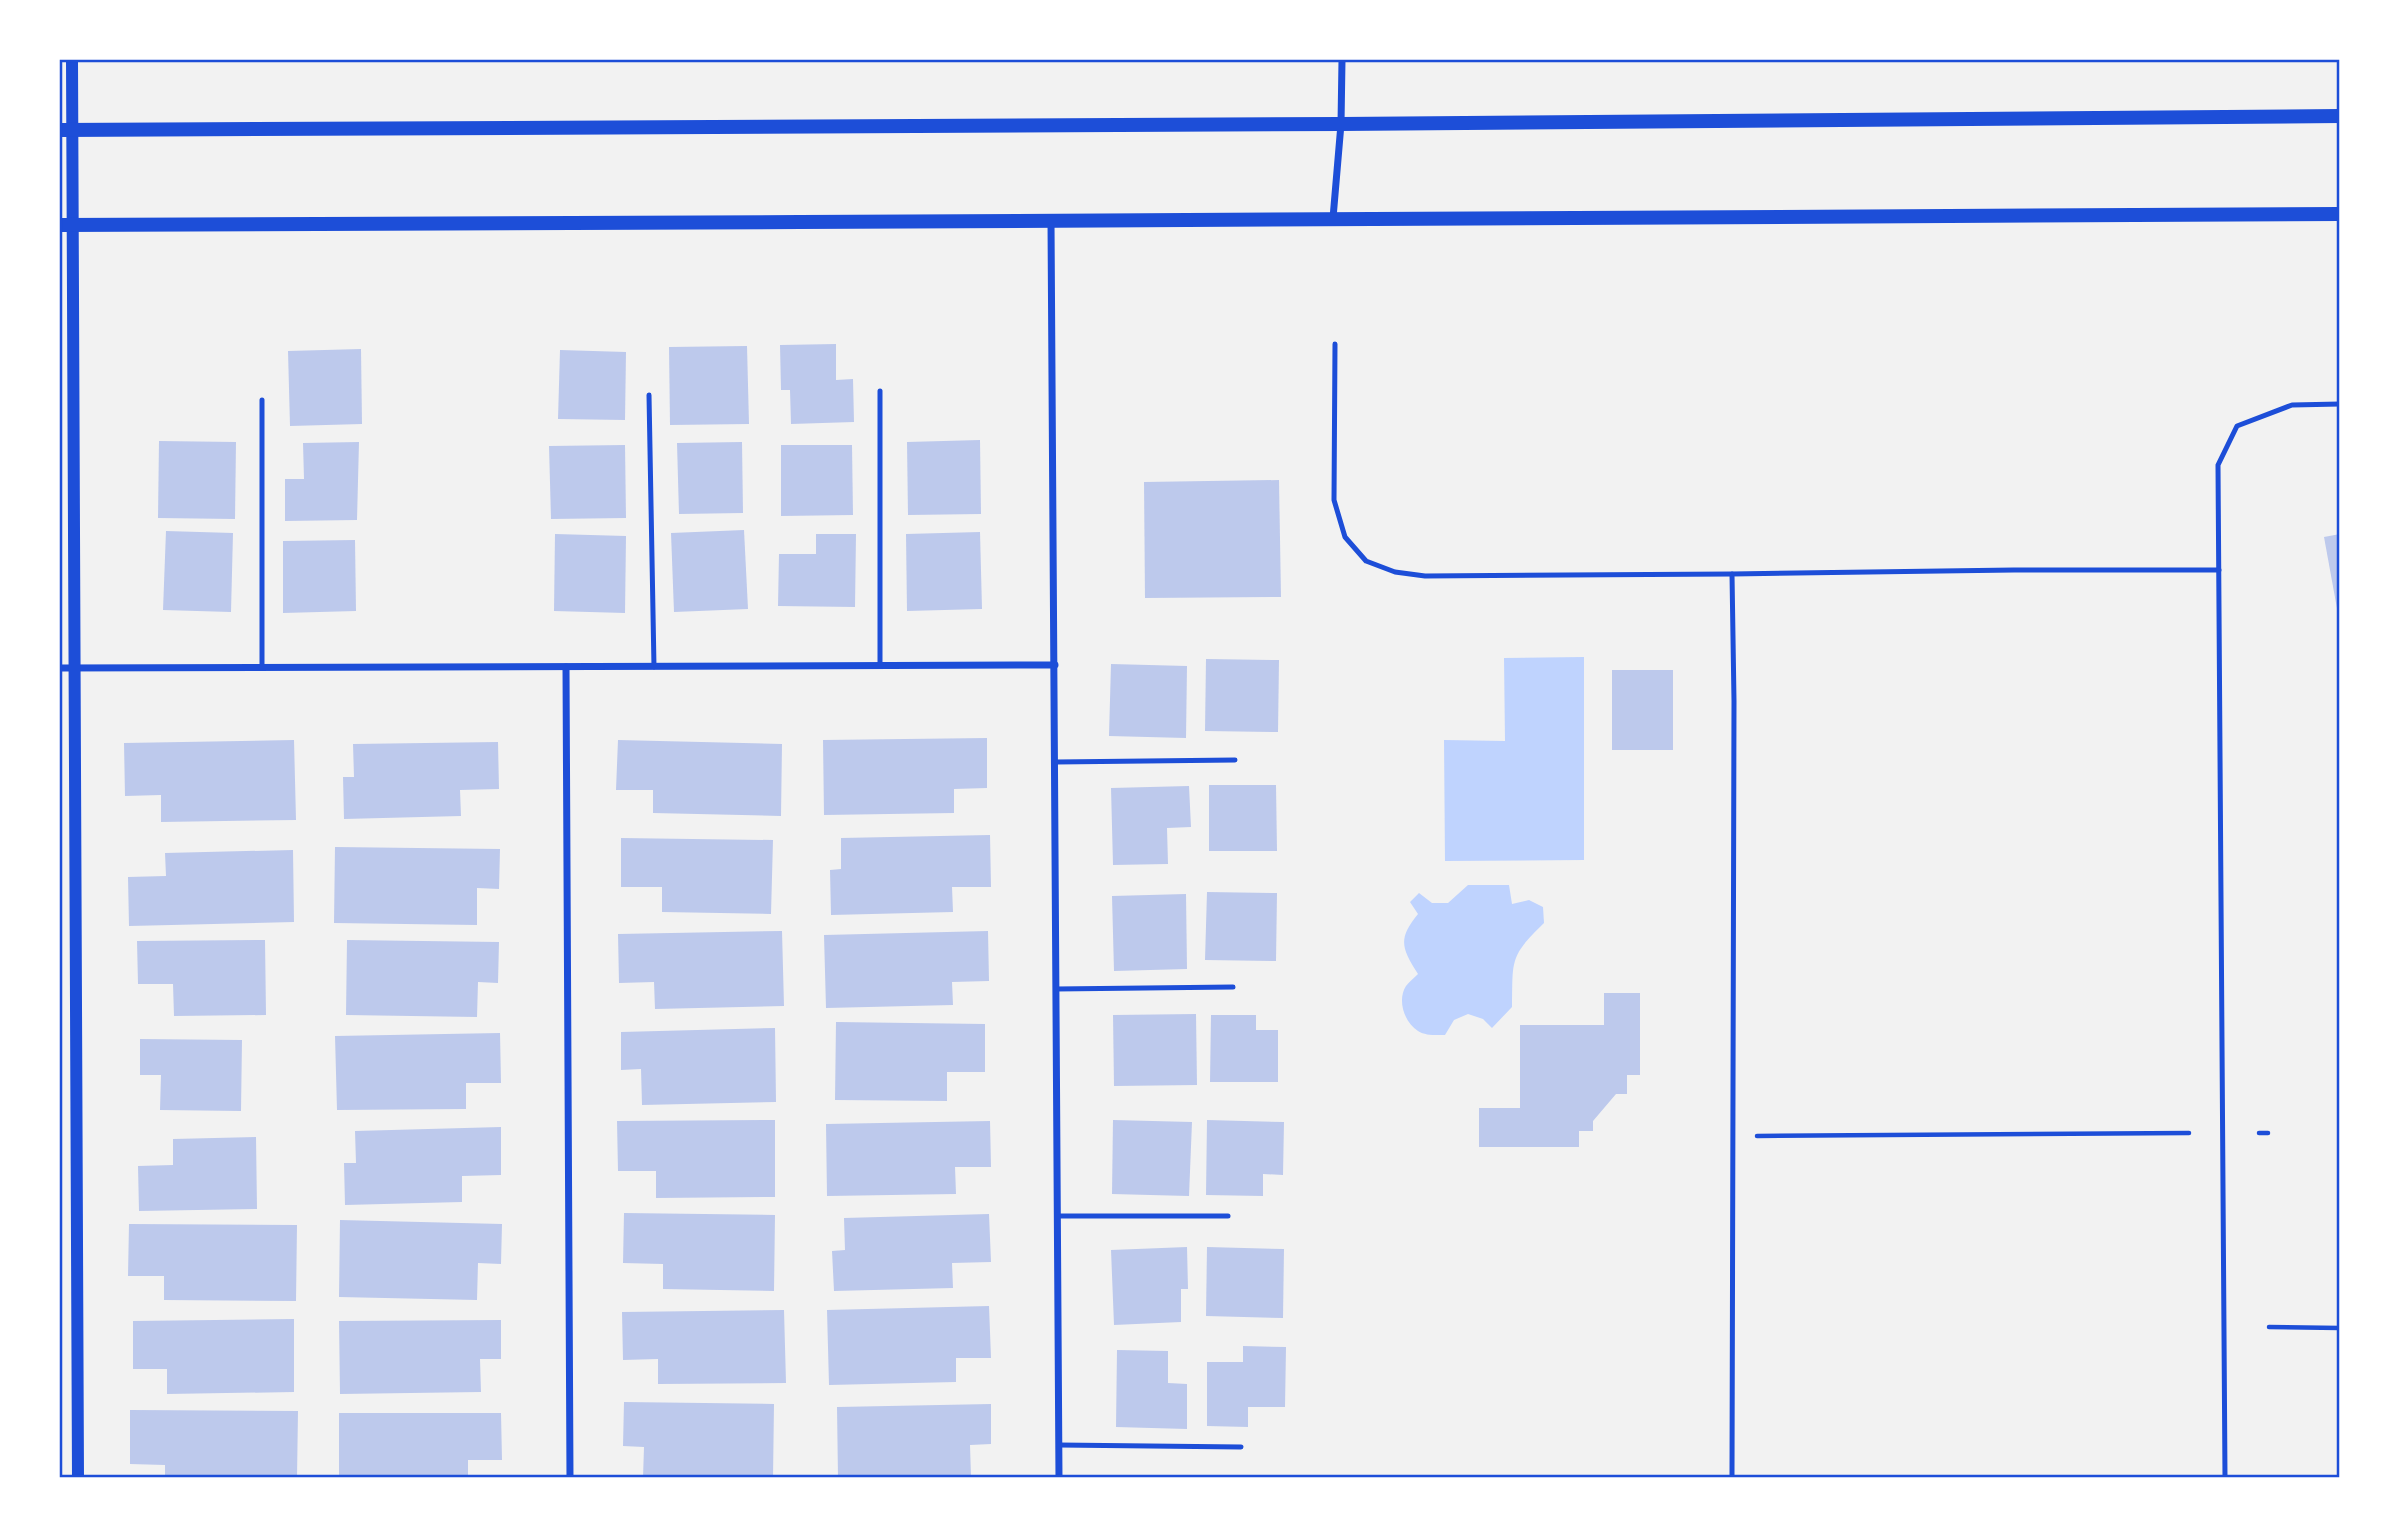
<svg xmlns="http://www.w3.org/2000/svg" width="2399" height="1537" viewBox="0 0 2399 1537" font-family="'Roboto Condensed',sans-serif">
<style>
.water{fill:#bfd3fe}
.building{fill:#bdc9ec}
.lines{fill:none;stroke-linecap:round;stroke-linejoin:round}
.path{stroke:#1d4ed8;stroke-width:4.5}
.service{stroke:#1d4ed8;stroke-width:5}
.minor{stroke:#1d4ed8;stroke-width:7}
.tertiary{stroke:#1d4ed8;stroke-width:12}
.secondary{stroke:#1d4ed8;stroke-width:14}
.neatline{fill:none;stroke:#1d4ed8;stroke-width:2.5}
</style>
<rect width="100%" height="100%" fill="#f2f2f2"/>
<g class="water">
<polygon points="1584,657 1584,860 1445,861 1444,740 1505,741 1504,658"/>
<path d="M1468 885H1509L1512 904 1529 900 1543 907 1544 923C1509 957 1513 960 1512 1007L1492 1028 1483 1019 1468 1014 1454 1020 1445 1035C1436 1035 1426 1036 1418 1031 1404 1022 1397 1000 1406 986 1409 982 1414 978 1418 974 1401 947 1398 939 1418 914L1410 902 1419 893 1432 903H1448Z"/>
</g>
<g class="building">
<polygon points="836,344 836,380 853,379 854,422 791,424 790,390 781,390 780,345"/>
<polygon points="747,346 749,424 670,425 669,347"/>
<polygon points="361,349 362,424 290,426 288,351"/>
<polygon points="560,350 626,352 625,420 558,419"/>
<polygon points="980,440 981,514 908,515 907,442"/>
<polygon points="159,441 236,442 235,519 158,518"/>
<polygon points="359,442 357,520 285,521 285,479 304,479 303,443"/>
<polygon points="742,442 743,513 679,514 677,443"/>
<polygon points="625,445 626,518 551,519 549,446"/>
<polygon points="781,445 852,445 853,515 781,516"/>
<polygon points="1279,480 1281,597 1145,598 1144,482"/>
<polygon points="744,530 748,609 674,612 671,533"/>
<polygon points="166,531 233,533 231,612 163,610"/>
<polygon points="980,532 982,609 907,611 906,534"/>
<polygon points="555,534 626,536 625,613 554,611"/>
<polygon points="816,534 856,534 855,607 778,606 779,554 816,554"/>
<polygon points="2340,534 2340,614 2338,614 2324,537"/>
<polygon points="355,540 356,611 283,613 283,541"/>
<polygon points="1206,659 1279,660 1278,732 1205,731"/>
<polygon points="1111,664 1187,666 1186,738 1109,736"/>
<rect x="1612" y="670" width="61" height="80"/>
<polygon points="987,738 987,788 954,789 954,813 824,815 823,740"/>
<polygon points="294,740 296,820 161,822 161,795 125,796 124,743"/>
<polygon points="618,740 782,744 781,816 653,813 653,790 616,790"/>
<polygon points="498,742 499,789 460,790 461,816 344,819 343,777 354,777 353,744"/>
<polygon points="1209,785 1276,785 1277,851 1209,851"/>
<polygon points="1189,786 1191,827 1167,828 1168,864 1113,865 1111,788"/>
<polygon points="990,835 991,887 952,887 953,912 831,915 830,870 841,869 841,838"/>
<polygon points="621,838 773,840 771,914 662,912 662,887 621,887"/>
<polygon points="335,847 500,849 499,889 477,888 477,925 334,923"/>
<polygon points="293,850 294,922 129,926 128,877 166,876 165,853"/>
<polygon points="1207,892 1277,893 1276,961 1205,960"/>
<polygon points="1186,894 1187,969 1114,971 1112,896"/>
<polygon points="782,931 784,1006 655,1009 654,982 619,983 618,934"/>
<polygon points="988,931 989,981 952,982 953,1005 826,1008 824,935"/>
<polygon points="265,940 266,1015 174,1016 173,984 138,984 137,941"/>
<polygon points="347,940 499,942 498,983 478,982 477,1017 346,1015"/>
<polygon points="1604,993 1640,993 1640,1075 1627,1075 1627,1094 1616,1094 1593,1121 1593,1131 1579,1131 1579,1147 1479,1147 1479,1108 1520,1108 1520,1025 1604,1025"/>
<polygon points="1196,1014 1197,1085 1114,1086 1113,1015"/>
<polygon points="1211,1015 1256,1015 1256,1030 1278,1030 1278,1082 1210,1082"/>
<polygon points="836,1022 985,1024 985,1072 947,1072 947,1101 835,1100"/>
<polygon points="775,1028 776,1102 642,1105 641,1069 621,1070 621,1032"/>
<polygon points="500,1033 501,1083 466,1083 466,1109 337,1110 335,1036"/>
<polygon points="140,1039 242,1040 241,1111 160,1110 161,1075 140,1075"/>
<polygon points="775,1120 775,1197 656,1198 656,1171 618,1171 617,1121"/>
<polygon points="1113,1120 1192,1122 1189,1196 1112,1194"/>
<polygon points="1207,1120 1284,1122 1283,1175 1263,1174 1263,1196 1206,1195"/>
<polygon points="990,1121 991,1167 955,1167 956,1194 827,1196 826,1124"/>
<polygon points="501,1127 501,1175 462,1176 462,1202 345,1205 344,1163 356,1163 355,1131"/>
<polygon points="256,1137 257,1209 139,1211 138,1166 173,1165 173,1139"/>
<polygon points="624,1213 775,1215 774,1291 663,1289 663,1264 623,1263"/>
<polygon points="989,1214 991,1262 952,1263 953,1288 834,1291 832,1251 845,1250 844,1218"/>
<polygon points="340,1220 502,1224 501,1264 478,1263 477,1300 339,1297"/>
<polygon points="129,1224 297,1225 296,1301 164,1300 164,1276 128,1276"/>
<polygon points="1187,1247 1188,1289 1181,1289 1181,1322 1114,1325 1111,1250"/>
<polygon points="1207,1247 1284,1249 1283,1318 1206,1316"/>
<polygon points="989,1306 991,1358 956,1358 956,1382 829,1385 827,1310"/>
<polygon points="784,1310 786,1383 658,1384 658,1359 623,1360 622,1312"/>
<polygon points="294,1319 294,1392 167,1394 167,1369 133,1369 133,1321"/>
<polygon points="501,1320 501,1359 480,1359 481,1392 340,1394 339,1321"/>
<polygon points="1243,1346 1286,1347 1285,1407 1248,1407 1248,1427 1207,1426 1207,1362 1243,1362"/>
<polygon points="1117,1350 1168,1351 1168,1383 1187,1384 1187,1429 1116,1427"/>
<polygon points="624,1402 774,1404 773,1478 643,1478 644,1447 623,1446"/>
<polygon points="991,1404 991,1444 970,1445 971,1477 838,1478 837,1407"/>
<polygon points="130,1410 298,1411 297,1478 165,1478 165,1465 130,1464"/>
<polygon points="339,1413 501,1413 502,1460 468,1460 468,1478 339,1478"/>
</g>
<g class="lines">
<g class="path">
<polyline points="2259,1133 2268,1133"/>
<polyline points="1757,1136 2189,1133"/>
<polyline points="2269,1327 2340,1328"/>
</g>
<g class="service">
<polyline points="1335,344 1334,500 1345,537 1366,561 1395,572 1425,576 1732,574"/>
<polyline points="880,391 880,666"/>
<polyline points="649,395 654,667"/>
<polyline points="262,400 262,668"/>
<polyline points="1056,762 1235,760"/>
<polyline points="1056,989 1233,987"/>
<polyline points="1058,1216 1228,1216"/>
<polyline points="1059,1445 1241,1447"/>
<polyline points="1732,1478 1734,701 1732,574 2014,570 2219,570"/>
<polyline points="2225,1478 2218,465 2237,426 2292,405 2340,404"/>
</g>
<g class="minor">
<polyline points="1333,218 1341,124 1342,60"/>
<polyline points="1051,221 1059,1478"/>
<polyline points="566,667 570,1478"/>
<polyline points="60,668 1055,665"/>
</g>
<polyline class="tertiary" points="72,60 78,1478"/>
<g class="secondary">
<polyline points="60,130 1341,124 2340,116"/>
<path d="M60 225C820 225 1579 213 2340 214"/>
</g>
</g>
<rect width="2399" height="1537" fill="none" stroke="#ffffff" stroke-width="122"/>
<rect x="61" y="61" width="2277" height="1415" class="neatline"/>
</svg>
